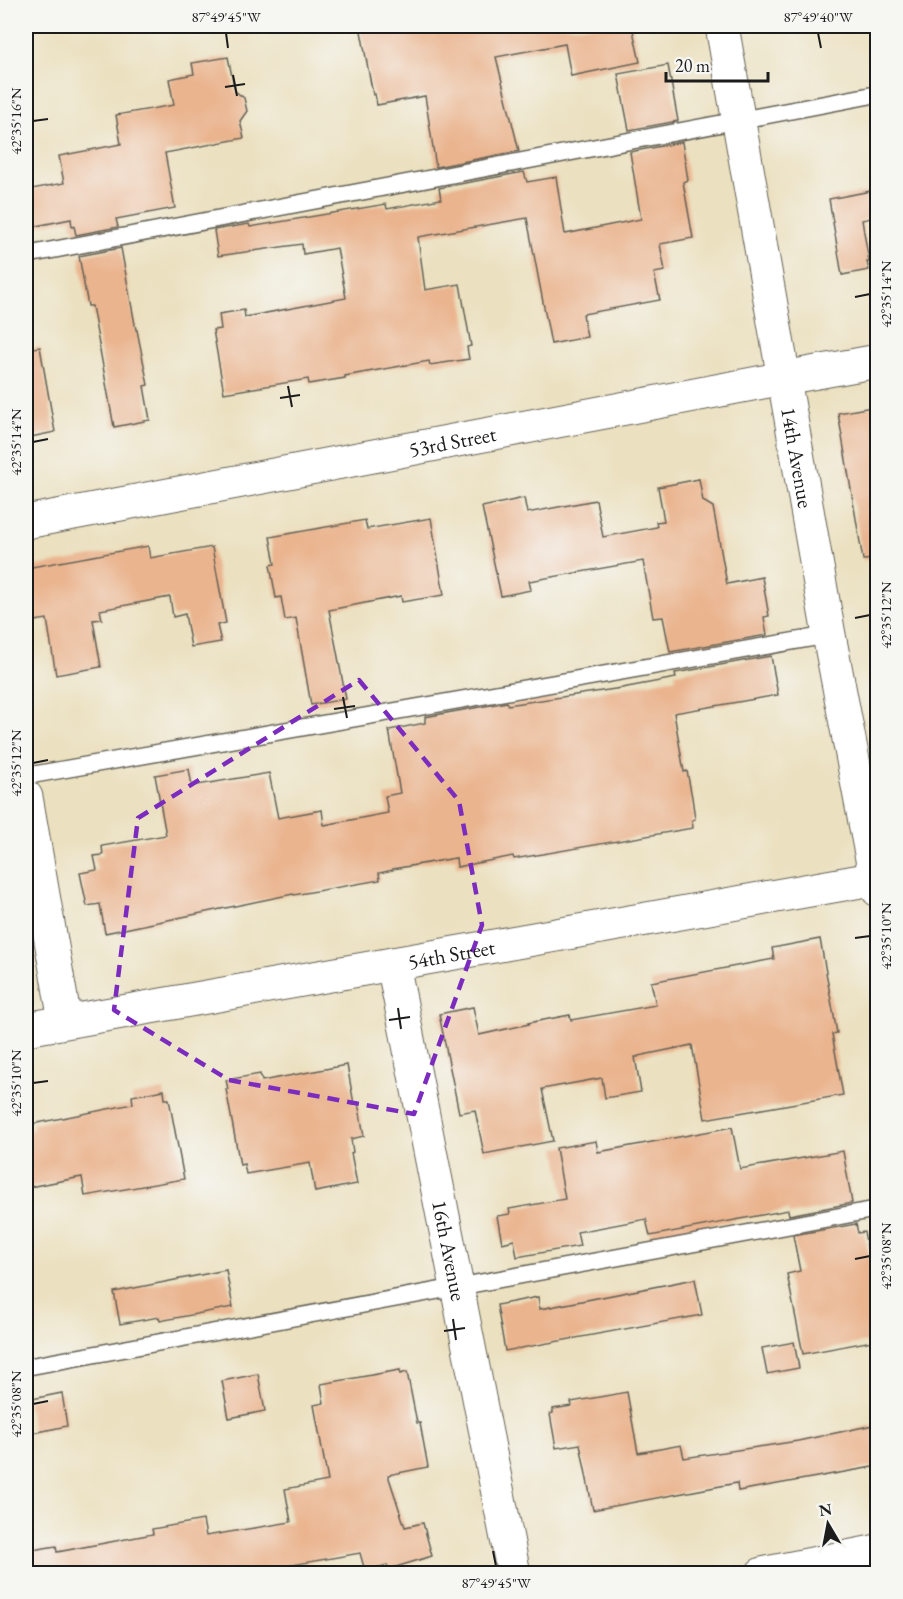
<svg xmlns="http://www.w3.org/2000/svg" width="903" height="1599" viewBox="0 0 903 1599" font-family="'EB Garamond',serif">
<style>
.building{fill:#eab48e}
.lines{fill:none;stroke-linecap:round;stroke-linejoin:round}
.service-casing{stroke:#646155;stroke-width:19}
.minor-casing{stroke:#646155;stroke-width:35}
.service{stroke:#fff;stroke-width:16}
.minor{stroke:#fff;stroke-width:33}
.marked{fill:none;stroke:#7b2cbf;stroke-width:4.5;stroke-dasharray:12 8;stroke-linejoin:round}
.ticks{fill:none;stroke:#1c1c1c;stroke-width:2}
.labels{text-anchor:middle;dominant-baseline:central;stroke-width:4.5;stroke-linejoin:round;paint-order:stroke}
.street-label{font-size:21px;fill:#1c1c1c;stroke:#f6f6f2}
.neatline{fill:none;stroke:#1c1c1c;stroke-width:2}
.ticks-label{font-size:15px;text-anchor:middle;fill:#1c1c1c}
</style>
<rect width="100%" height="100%" fill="#f6f6f2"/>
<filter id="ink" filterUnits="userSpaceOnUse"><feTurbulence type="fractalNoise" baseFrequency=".0167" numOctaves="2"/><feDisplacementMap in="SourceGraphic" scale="12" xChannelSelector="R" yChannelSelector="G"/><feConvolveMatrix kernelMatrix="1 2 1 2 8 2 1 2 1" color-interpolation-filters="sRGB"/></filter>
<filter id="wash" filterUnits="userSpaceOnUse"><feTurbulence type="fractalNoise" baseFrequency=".008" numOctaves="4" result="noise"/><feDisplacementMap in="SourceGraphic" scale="24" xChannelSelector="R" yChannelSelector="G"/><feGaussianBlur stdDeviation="1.35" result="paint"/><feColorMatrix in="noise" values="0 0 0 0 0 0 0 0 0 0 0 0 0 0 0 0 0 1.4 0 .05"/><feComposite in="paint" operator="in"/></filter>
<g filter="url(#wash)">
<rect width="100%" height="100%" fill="#ebe0bf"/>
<g id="blocks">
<g class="building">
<polygon points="360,26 632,26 640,62 571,76 565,44 496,57 519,151 436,167 425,96 377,105 375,94 373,95"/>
<polygon points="228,57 235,91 244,98 247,111 240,121 244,138 165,153 175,208 116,219 118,227 76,235 74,226 72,227 71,219 26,228 26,190 64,183 59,156 121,144 116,115 174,105 169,79 194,74 192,63"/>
<polygon points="668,65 678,121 629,130 618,74"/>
<polygon points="682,142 688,180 683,182 693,238 660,244 665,271 654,273 660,300 583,314 587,337 551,344 527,218 418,237 425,290 460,284 471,346 467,347 469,359 430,365 429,361 345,376 345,378 309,384 308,379 224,393 213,330 221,329 219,314 244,310 245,317 346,298 337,248 303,254 302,244 218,256 214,230 249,224 250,227 386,204 387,209 441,199 439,188 524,172 527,182 556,177 565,234 641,219 630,152"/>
<polygon points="871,191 876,217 862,220 869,262 867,262 869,270 842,275 829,199"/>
<polygon points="121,248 136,330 137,330 148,385 144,386 150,420 114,427 92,306 88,306 79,256"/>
<polygon points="40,347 55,432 26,438 26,349"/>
<polygon points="878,406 878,559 863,560 838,413"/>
<polygon points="699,479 703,501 713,507 727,584 762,577 769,616 764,617 767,635 670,652 663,617 653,618 643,561 529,581 531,590 501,596 482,507 524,498 527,513 596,500 603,537 657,527 656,522 664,521 658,487"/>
<polygon points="431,518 444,595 402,602 401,596 329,610 346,699 311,705 296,618 285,620 281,597 276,598 270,565 275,564 270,537 365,520 367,529"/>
<polygon points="148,546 150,558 212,547 226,623 217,625 221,642 191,647 185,614 173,617 170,597 100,610 102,619 93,620 101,667 56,675 47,619 35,621 26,568"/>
<polygon points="771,656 778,695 674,713 684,772 687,771 692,797 695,819 692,820 693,828 514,859 513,856 457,867 456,858 393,869 393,870 379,873 380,880 294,895 293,894 105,933 100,904 87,906 80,873 97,870 94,856 103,855 102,846 166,835 155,775 189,769 192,786 269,773 278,818 322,810 324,825 388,813 385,796 400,793 389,730 425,723 425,717 507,702 508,705 622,688 676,678 675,673"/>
<polygon points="820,939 837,1033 832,1034 843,1095 705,1119 692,1045 638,1056 638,1057 635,1057 641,1092 605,1098 602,1078 542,1089 553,1141 484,1154 475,1110 459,1113 439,1014 473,1007 479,1035 529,1024 528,1023 570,1015 571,1020 656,1005 651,982 774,959 772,948"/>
<polygon points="347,1065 354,1104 358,1102 364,1136 351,1139 353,1152 351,1153 357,1184 315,1192 310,1163 246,1174 244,1164 240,1165 226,1089 228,1089 226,1080 260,1074 262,1081"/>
<polygon points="164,1090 165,1099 169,1099 184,1179 85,1196 82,1177 29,1187 26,1168 26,1131 33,1130 32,1124 133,1104 132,1096"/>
<polygon points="732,1127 740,1169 843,1151 852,1203 789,1215 788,1210 650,1236 646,1219 577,1232 580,1246 517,1257 514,1240 502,1243 497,1216 510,1214 509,1209 565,1199 556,1148 596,1141 598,1152"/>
<polygon points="856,1224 858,1233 864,1232 878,1297 878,1340 803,1354 787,1274 800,1271 793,1235"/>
<polygon points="226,1270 233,1307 160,1321 159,1317 120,1324 114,1292"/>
<polygon points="695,1279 702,1315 505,1351 497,1305 538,1297 540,1309"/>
<polygon points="794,1342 799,1368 767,1374 762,1348"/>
<polygon points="400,1370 400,1374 407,1372 417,1423 420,1423 428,1467 388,1475 405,1527 423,1523 432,1556 389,1569 387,1565 365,1571 360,1553 286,1566 288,1574 26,1574 26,1551 56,1546 57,1552 153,1534 152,1529 203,1520 206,1536 291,1522 285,1489 328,1481 314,1405 324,1403 321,1384"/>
<polygon points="258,1374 265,1411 229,1418 222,1381"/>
<polygon points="627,1392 638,1453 681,1445 684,1458 798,1441 878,1424 878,1466 738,1491 737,1483 593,1510 580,1444 556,1448 550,1414 553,1413 553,1409 572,1406 571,1402"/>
<polygon points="62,1393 67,1426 33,1433 27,1400"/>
</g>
</g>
</g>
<g filter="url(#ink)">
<use href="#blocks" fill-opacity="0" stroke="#646155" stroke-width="1.5"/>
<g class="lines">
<g class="service-casing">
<g id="service">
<polyline points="26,255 878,94"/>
<polyline points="26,776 829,635"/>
<polyline points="26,1367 878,1209"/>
</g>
</g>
<g class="minor-casing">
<g id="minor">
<path id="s1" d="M722 26 829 635 878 890"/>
<path id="s2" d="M26 522 784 378 878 361"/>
<polyline points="26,797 65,1021"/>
<path id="s3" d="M393 964 514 1574"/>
<path id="s4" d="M26 1029 878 878"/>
<polyline points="762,1574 878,1551"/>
</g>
</g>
<use href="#service" class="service"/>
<use href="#minor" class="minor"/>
</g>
</g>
<path class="marked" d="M359 680 459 801 482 925 414 1114 229 1080 114 1010 138 818Z"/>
<path class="ticks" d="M226 33 228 48M818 33 821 48M233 75 237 96M225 87 245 84M33 121 48 119M855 297 870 294M288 386 292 407M280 398 300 395M33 442 48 439M855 618 870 615M343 697 347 718M334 709 355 706M33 763 48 760M855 938 870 936M398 1008 401 1029M389 1020 410 1017M33 1083 48 1081M855 1259 870 1256M453 1319 456 1340M444 1331 465 1328M33 1404 48 1401M493 1551 496 1566"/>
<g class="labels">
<g class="street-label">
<text stroke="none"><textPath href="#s2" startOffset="434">53rd Street</textPath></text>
<text stroke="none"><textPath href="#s1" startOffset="438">14th Avenue</textPath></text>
<text stroke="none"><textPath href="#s4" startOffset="432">54th Street</textPath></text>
<text stroke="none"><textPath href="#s3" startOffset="292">16th Avenue</textPath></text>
</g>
</g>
<rect width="903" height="1599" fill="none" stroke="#f6f6f2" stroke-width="66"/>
<g transform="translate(828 1524) rotate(350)" stroke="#f6f6f2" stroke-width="4.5" paint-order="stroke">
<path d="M0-4.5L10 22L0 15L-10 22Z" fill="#1c1c1c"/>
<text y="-9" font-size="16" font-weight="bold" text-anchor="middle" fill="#1c1c1c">N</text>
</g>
<path d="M666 72v9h102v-9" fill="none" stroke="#1c1c1c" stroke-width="3"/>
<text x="675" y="72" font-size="18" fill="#1c1c1c" stroke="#f6f6f2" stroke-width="4.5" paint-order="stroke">20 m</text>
<rect x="33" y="33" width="837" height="1533" class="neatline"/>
<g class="ticks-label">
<text x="226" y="22">87°49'45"W</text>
<text x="818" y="22">87°49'40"W</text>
<text transform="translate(16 121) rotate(-90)" y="5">42°35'16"N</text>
<text transform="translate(886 294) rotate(-90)" y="5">42°35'14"N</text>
<text transform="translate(16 442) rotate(-90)" y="5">42°35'14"N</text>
<text transform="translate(886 615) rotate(-90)" y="5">42°35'12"N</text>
<text transform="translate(16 763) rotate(-90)" y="5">42°35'12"N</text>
<text transform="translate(886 936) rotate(-90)" y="5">42°35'10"N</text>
<text transform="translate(16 1083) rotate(-90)" y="5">42°35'10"N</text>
<text transform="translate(886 1256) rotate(-90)" y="5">42°35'08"N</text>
<text transform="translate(16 1404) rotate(-90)" y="5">42°35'08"N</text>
<text x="496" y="1588">87°49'45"W</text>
</g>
</svg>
